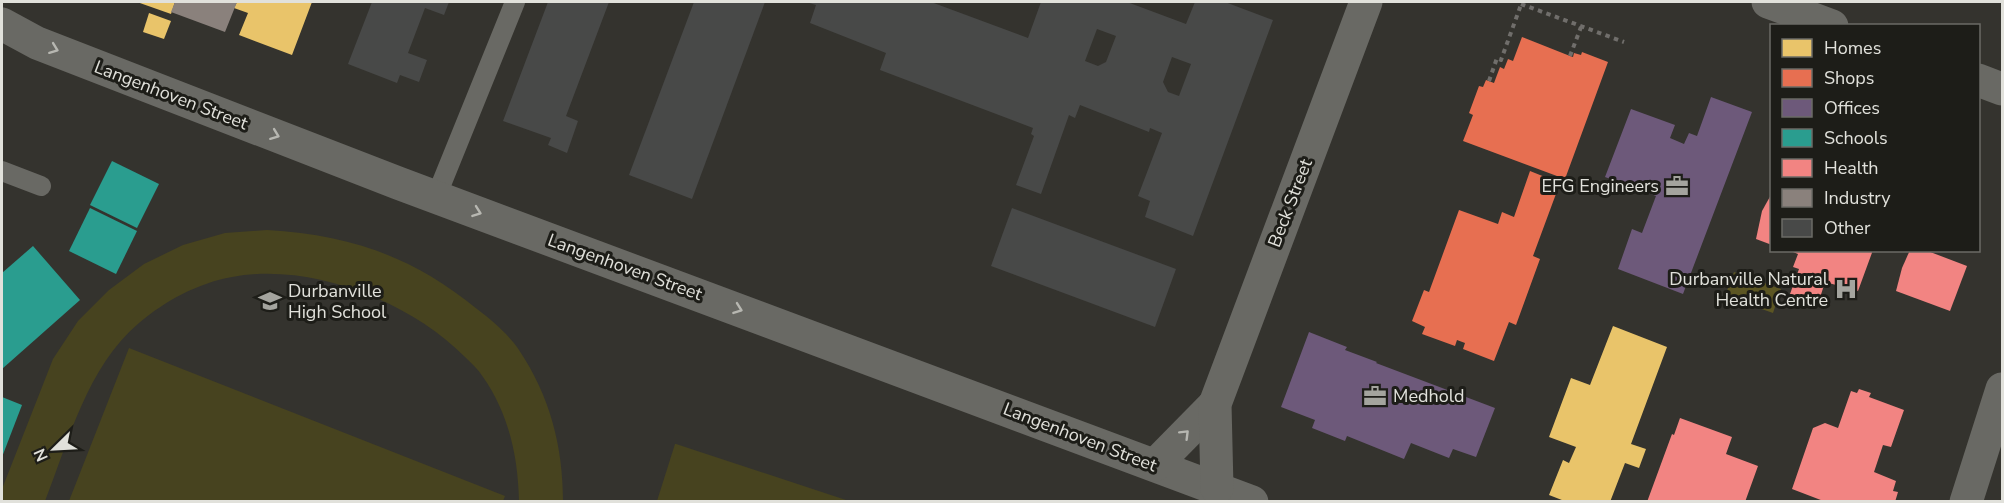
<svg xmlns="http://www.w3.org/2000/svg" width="2004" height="503" viewBox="0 0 2004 503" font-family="'Nunito Sans',sans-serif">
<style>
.green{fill:#47431f}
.water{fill:#5c5623}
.homes{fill:#e9c46a}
.shops{fill:#e76f51}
.offices{fill:#6d597a}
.schools{fill:#2a9d8f}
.health{fill:#f28482}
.industry{fill:#8a817c}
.building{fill:#484948;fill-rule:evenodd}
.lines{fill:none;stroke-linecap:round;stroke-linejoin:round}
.path{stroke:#706e6b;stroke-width:4;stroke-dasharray:4.5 4.5;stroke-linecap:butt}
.service{stroke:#696964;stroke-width:20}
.minor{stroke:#696964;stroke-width:33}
.oneway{stroke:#b7b7b1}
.labels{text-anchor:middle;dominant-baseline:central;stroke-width:6;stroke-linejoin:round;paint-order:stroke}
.street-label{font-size:18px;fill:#e1e1db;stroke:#1d1d18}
.poi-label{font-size:18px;fill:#e1e1db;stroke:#1d1d18;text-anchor:end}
</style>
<rect width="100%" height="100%" fill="#34332e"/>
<g class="green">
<path d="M267 230C350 235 412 256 477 309 492 320 509 335 519 350 550 396 563 447 563 501H519C518 457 509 414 483 377 478 369 471 363 465 357 410 301 310 262 232 277 198 283 165 301 139 323 87 367 69 440 45 501H2V489L53 359 78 321 109 290 144 264 183 245 225 233Z"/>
<polygon points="129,348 505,496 503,501 69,501"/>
<polygon points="675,444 676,444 849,501 657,501"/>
</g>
<polygon class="water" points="1734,272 1781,289 1773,313 1725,296"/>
<g class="homes">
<polygon points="137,2 175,2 171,14"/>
<polygon points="237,2 312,2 292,55 239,35 248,13 234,8"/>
<polygon points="149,13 171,21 164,39 143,32"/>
<polygon points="1613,326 1667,347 1631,444 1646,449 1639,468 1625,463 1610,502 1567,502 1549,495 1563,460 1569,463 1576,447 1549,437 1571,378 1590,385"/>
</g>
<g class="shops">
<polygon points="1522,37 1570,56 1573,57 1574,53 1581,55 1582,52 1608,62 1565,179 1463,141 1473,115 1469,113 1479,86 1483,87 1486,80 1494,83 1500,67 1504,69 1508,59 1513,61"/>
<polygon points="1530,171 1560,183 1533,256 1540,259 1516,325 1509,322 1494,361 1463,349 1465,343 1457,340 1455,346 1422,334 1425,327 1412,321 1424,290 1429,292 1459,210 1498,224 1502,212 1514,217"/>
</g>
<g class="offices">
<polygon points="1711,97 1752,112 1683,294 1618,269 1632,229 1642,233 1656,196 1605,177 1631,109 1675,125 1670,138 1684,144 1689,133 1697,136"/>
<polygon points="1309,332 1347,347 1345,350 1377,362 1376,363 1495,408 1476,457 1453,449 1449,458 1411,443 1404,459 1347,436 1345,441 1312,428 1315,420 1281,407"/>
</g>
<g class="schools">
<polygon points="112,161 159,184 137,228 90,205"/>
<polygon points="90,208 137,231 116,274 69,251"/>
<polygon points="33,246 80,300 2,369 2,273"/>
<polygon points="2,397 22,405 2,457"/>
</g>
<g class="health">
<polygon points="1772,193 1772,245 1756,239 1762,211"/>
<polygon points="1788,250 1873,250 1858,291 1825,282 1818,304 1790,294 1799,269 1793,267 1798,254"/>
<polygon points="1910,250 1925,250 1967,266 1950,311 1896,291 1902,268"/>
<polygon points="1859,389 1871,393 1869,397 1904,410 1891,447 1883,445 1874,472 1896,481 1893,491 1898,492 1895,502 1826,502 1792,489 1813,428 1825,423 1838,428 1851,391 1857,393"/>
<polygon points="1680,418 1732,437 1726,454 1758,466 1745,502 1647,502 1672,434 1674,435"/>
</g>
<polygon class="industry" points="175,2 237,2 225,32 171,12"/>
<g class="building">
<polygon points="372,2 449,2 444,15 425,8 408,53 427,60 419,82 400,75 397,83 348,64"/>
<polygon points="548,2 609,2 566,116 578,121 567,153 548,145 551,138 503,121"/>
<polygon points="694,2 765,2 692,199 629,175"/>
<path d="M806 2H931L1028 38 1041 2H1127L1186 24 1195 2H1225L1273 20 1193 236 1145 217 1150 201 1138 196 1162 133 1150 128 1149 132 1080 105 1075 118 1069 115 1041 194 1016 185 1034 136 1031 134 1033 128 880 70 886 53 810 23 816 5ZM1097 29 1116 36 1106 62 1098 66 1085 61ZM1172 57 1191 64 1179 96 1168 92 1163 82Z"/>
<polygon points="1012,208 1176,269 1155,327 991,266"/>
</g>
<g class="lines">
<g class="path">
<polyline points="1521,4 1624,42"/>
<polyline points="1570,56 1581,27"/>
<polyline points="1489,81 1497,58 1501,60 1522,2"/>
</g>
<g class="service">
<polyline points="2,171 41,186"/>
<polyline points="436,197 515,2"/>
</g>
<g class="minor">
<polyline points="1768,2 1832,26"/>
<polyline points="2,24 37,43 398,183 1252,502"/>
<polyline points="1978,80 2002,89"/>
<polyline points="1155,465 1215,404"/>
<polyline points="1217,488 1215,404 1366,2"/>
<polyline points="1966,502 2002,389"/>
</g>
</g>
<defs><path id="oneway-chevron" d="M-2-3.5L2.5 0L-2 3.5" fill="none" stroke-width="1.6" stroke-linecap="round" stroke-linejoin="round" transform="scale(1.5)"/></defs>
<g class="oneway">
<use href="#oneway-chevron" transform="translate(54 49) rotate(21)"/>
<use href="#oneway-chevron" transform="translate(275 135) rotate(21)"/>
<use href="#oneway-chevron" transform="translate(477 212) rotate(20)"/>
<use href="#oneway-chevron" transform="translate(738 309) rotate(20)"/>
<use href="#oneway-chevron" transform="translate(1185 434) rotate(-45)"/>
</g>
<defs>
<g id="office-bare" transform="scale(1.8)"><path d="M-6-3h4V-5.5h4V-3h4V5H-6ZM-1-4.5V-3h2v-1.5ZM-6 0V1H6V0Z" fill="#a4a49e" stroke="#1d1d18" stroke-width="2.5" paint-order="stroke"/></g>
<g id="hospital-bare" transform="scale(1.8)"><path d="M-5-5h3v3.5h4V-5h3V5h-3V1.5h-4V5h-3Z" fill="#a4a49e" stroke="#1d1d18" stroke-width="2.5" paint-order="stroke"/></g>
<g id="school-bare" transform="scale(1.8)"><path d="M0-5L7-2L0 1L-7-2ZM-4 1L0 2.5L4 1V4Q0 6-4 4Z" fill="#a4a49e" stroke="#1d1d18" stroke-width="2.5" paint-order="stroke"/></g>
</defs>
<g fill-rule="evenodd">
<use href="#office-bare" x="1677" y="186"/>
<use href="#hospital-bare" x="1846" y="289"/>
<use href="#school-bare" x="270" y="301"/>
<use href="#office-bare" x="1375" y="396"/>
</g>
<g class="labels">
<g class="street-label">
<text transform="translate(171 95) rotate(21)">Langenhoven Street</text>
<text transform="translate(1290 203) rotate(-69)">Beck Street</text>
<text transform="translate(625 267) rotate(20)">Langenhoven Street</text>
<text transform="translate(1080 437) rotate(21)">Langenhoven Street</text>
</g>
<g class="poi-label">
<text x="1659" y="186">EFG Engineers</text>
<text x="1828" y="279">Durbanville Natural<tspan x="1828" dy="21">Health Centre</tspan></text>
<text x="288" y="291" text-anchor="start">Durbanville<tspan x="288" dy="21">High School</tspan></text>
<text x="1393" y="396" text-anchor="start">Medhold</text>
</g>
</g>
<rect width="2004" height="503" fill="none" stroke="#e1e1db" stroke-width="6"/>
<rect x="1770" y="24" width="210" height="228" fill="#1d1d18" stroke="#6b6b66" stroke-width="1.5"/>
<rect x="1782" y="39" width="30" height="18" fill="#e9c46a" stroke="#6b6b66" stroke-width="1.5"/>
<text x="1824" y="54" font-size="18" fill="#e1e1db">Homes</text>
<rect x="1782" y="69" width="30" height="18" fill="#e76f51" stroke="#6b6b66" stroke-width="1.5"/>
<text x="1824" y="84" font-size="18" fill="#e1e1db">Shops</text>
<rect x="1782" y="99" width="30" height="18" fill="#6d597a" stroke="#6b6b66" stroke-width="1.5"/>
<text x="1824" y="114" font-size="18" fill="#e1e1db">Offices</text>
<rect x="1782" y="129" width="30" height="18" fill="#2a9d8f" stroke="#6b6b66" stroke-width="1.5"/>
<text x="1824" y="144" font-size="18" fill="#e1e1db">Schools</text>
<rect x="1782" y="159" width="30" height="18" fill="#f28482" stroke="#6b6b66" stroke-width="1.5"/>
<text x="1824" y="174" font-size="18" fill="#e1e1db">Health</text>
<rect x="1782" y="189" width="30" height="18" fill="#8a817c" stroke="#6b6b66" stroke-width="1.5"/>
<text x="1824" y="204" font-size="18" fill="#e1e1db">Industry</text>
<rect x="1782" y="219" width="30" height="18" fill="#484948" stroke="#6b6b66" stroke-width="1.5"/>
<text x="1824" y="234" font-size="18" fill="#e1e1db">Other</text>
<g transform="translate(54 449) rotate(246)" stroke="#1d1d18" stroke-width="4.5" paint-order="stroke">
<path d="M0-4.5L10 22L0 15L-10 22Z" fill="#e1e1db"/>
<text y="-9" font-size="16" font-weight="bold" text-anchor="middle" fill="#e1e1db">N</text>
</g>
</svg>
